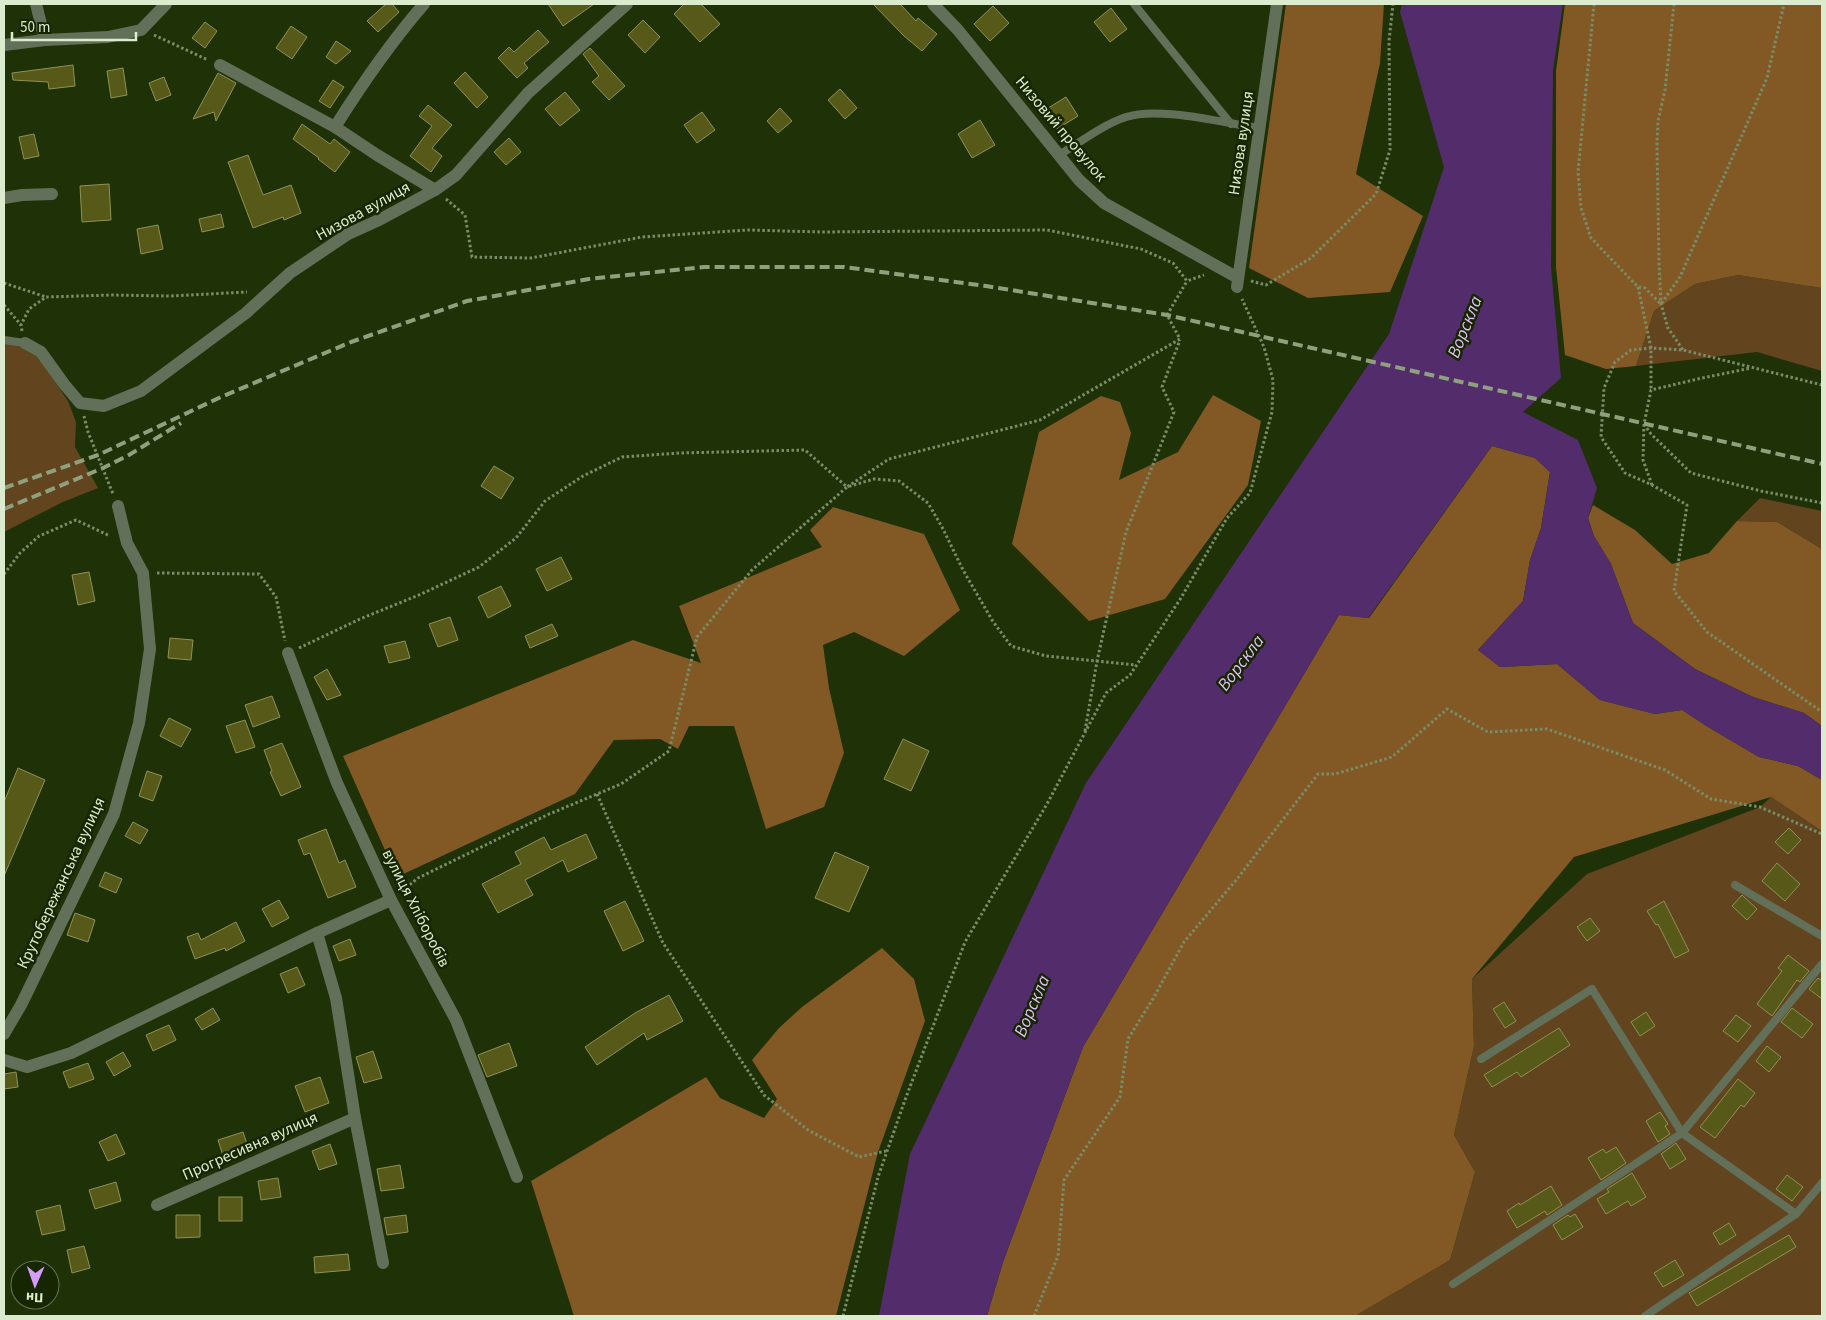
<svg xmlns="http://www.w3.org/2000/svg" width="1826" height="1320" viewBox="0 0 1826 1320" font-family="'Source Sans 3',sans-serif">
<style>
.green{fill:#62441f}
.forest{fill:#825924}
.water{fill:#532d6b}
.building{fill:#575918;stroke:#8f9253}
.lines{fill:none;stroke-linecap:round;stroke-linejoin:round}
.path{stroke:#7a8c68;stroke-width:3;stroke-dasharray:2.5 2.5;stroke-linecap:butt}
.lane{stroke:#637059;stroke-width:8}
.street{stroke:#637059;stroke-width:12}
.rail{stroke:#8ea07d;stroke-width:4;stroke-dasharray:10 5;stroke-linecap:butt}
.labels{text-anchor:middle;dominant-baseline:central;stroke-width:5;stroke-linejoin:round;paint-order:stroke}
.street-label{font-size:16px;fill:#dbebce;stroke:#152600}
.water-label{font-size:18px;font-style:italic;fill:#dfbff7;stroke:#152600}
</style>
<rect width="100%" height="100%" fill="#1e3107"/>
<g class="green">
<polygon points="1738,275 1822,288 1822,371 1757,352 1636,366 1654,311 1695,284"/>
<polygon points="9,340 39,358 68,401 76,422 75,447 98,488 63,502 4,532 4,341"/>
<polygon points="1760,498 1822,511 1822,549 1777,522 1737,521"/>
<polygon points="1771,797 1822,831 1822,1316 1355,1316 1450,1260 1475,1172 1454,1135 1474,1046 1472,979 1587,874 1760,807"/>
</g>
<g class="forest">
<polygon points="1286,4 1384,4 1380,63 1356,174 1423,216 1390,292 1308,298 1249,268"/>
<polygon points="1565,4 1822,4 1822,288 1738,275 1695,284 1654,311 1636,366 1606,369 1565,355 1556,267 1556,71"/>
<polygon points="1213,395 1261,421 1248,485 1165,599 1089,621 1012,544 1039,432 1101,396 1120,402 1131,433 1119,480 1178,452"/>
<polygon points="1492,446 1535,458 1550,472 1541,528 1530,560 1523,601 1478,650 1500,667 1557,664 1600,700 1655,714 1682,710 1708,727 1759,757 1798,766 1822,780 1822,831 1771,797 1574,857 1472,979 1474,1046 1454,1135 1475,1172 1450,1260 1355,1316 987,1316 1003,1262 1083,1047 1339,615 1369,618"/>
<polygon points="1593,505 1635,530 1672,564 1709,553 1737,521 1777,522 1822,549 1822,726 1804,713 1753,697 1695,669 1633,623 1611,564 1594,536 1588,518"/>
<polygon points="833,507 924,534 960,610 904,656 854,632 823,645 829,688 844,753 824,807 766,829 734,726 689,726 678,749 660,739 614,740 575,794 397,877 343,756 633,640 701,663 679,606 822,547 810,530"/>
<polygon points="882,948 914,979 925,1021 878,1152 836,1316 574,1316 531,1181 706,1077 720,1098 764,1118 777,1099 752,1060 779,1028 802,1007"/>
</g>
<polygon class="water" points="1402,4 1563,4 1553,70 1551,267 1561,378 1523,412 1578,440 1597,488 1588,518 1594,536 1611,564 1633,623 1695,669 1753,697 1804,713 1822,726 1822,780 1798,766 1759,757 1708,727 1682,710 1655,714 1600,700 1557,664 1500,667 1478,650 1523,601 1530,560 1541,528 1550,472 1535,458 1492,446 1368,618 1339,615 1083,1047 1003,1262 987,1316 879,1316 910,1154 1086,783 1389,334 1444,167 1400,12"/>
<g class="building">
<polygon points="386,4 392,4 399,12 378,32 367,21"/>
<polygon points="548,4 594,4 563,26"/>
<polygon points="684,4 701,4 720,24 700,42 674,14"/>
<polygon points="873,4 900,4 916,21 918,18 937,34 922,51 904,36"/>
<polygon points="993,6 1009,23 990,41 974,24"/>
<polygon points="1111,8 1127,29 1110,42 1094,22"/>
<polygon points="643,20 660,37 645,53 628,35"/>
<polygon points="205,22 217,31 205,48 192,38"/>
<polygon points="291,26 307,37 292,59 276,48"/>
<polygon points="538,30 549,42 524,63 528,68 517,78 498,58 509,47 514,52"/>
<polygon points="336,41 351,51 336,64 326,57"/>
<polygon points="590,48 625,86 609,100 592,82 599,76 583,54"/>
<polygon points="73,65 75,86 49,89 48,82 13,80 12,73"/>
<polygon points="123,68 127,95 111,98 107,71"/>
<polygon points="465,72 488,97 477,108 454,83"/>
<polygon points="218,73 236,83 216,121 214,112 193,119"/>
<polygon points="164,77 171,95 156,101 149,83"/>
<polygon points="333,80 344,87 330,108 319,101"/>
<polygon points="840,89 857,108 845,119 828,100"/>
<polygon points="565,92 580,110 560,126 545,109"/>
<polygon points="1066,97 1078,116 1057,129 1045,110"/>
<polygon points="428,105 452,125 432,148 442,156 431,172 410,156 432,126 419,116"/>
<polygon points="780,108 792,121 778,133 767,121"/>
<polygon points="702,112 715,130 697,143 684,125"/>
<polygon points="980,120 995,145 972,158 958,134"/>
<polygon points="302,124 330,144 334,139 350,152 335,172 318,159 319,158 293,139"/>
<polygon points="34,134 39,156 24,159 19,137"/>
<polygon points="509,138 521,152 506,165 494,152"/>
<polygon points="248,155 263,195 291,185 301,213 284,220 283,217 253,228 228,162"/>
<polygon points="109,184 111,220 82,222 80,186"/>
<polygon points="221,214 224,227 202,232 199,219"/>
<polygon points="158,225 163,249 141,254 137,229"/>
<polygon points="494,466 514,478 501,499 481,486"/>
<polygon points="561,557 572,579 547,591 536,569"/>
<polygon points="89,572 95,601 78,605 72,575"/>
<polygon points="501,586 511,606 488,618 478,597"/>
<polygon points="450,617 458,640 438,647 429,624"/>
<polygon points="552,624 558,636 530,648 525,636"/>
<polygon points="170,638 193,640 191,660 168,658"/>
<polygon points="405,641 410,658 389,663 384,646"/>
<polygon points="327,669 341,695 327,700 314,677"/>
<polygon points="272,696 280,717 253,727 245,705"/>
<polygon points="169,718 191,729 181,747 160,736"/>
<polygon points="245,720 255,747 236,753 226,726"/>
<polygon points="903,739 929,751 911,791 884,779"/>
<polygon points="282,743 301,787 281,796 270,772 272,771 264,750"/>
<polygon points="18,768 45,780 4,876 4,802"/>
<polygon points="147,771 162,776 153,801 139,796"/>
<polygon points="133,822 148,830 140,844 125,836"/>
<polygon points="1789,828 1801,840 1788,854 1775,842"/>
<polygon points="326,829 339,863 345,860 356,887 328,898 310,853 304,855 298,840"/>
<polygon points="586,834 597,858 568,872 563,860 525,880 533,895 498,913 482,884 521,864 515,852 544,837 551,850"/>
<polygon points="835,852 869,867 849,912 815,898"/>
<polygon points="1777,863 1800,884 1785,901 1762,881"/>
<polygon points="105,872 122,879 116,893 99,886"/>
<polygon points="1742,895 1757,909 1747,920 1732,906"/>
<polygon points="279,900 289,918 272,927 262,909"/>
<polygon points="625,901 644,941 623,951 604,911"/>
<polygon points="1664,901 1689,951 1675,958 1658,924 1656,925 1647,911"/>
<polygon points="75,913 95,920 88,942 67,935"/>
<polygon points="1590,918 1600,931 1587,941 1577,927"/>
<polygon points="236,922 245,941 226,951 225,948 195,959 187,937 198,933 201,940"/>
<polygon points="350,939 356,955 339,961 333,946"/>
<polygon points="1788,955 1809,971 1800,982 1797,980 1772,1016 1757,1004 1782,971 1778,968"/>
<polygon points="297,967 305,985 288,993 280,974"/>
<polygon points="1818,978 1822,981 1822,999 1809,989"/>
<polygon points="669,995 683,1021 647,1040 644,1033 597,1065 585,1047 635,1013"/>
<polygon points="1504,1002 1516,1021 1505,1028 1493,1009"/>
<polygon points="213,1008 220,1020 202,1030 195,1019"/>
<polygon points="1792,1008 1813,1024 1802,1038 1781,1022"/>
<polygon points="1646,1012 1655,1026 1640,1036 1631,1022"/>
<polygon points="1736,1015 1751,1026 1738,1042 1723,1031"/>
<polygon points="169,1025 176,1040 153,1051 146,1035"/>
<polygon points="1559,1028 1570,1045 1521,1077 1517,1072 1492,1087 1484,1075"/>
<polygon points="509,1043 517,1066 487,1077 478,1055"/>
<polygon points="1767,1046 1781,1057 1769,1072 1756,1061"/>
<polygon points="373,1051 382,1078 364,1083 356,1057"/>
<polygon points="123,1052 131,1066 114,1076 106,1062"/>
<polygon points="88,1063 94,1079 69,1088 63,1072"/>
<polygon points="16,1072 18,1087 4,1089 4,1074"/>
<polygon points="320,1077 329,1103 305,1112 295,1086"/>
<polygon points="1738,1079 1755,1093 1744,1107 1741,1105 1715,1138 1700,1127"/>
<polygon points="1660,1112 1668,1124 1665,1126 1670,1134 1658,1142 1646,1121"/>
<polygon points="243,1132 249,1150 224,1159 218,1140"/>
<polygon points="116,1134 125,1154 108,1161 99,1142"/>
<polygon points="1676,1143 1686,1159 1670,1169 1661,1154"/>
<polygon points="330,1144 337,1164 319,1170 312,1151"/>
<polygon points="1616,1147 1626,1163 1601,1180 1588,1158 1603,1149 1606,1153"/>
<polygon points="400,1165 404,1188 381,1191 377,1169"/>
<polygon points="1632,1173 1646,1197 1631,1206 1628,1201 1606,1214 1597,1199 1609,1192 1607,1189"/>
<polygon points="1787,1175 1803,1187 1792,1201 1776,1189"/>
<polygon points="278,1178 281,1197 261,1200 258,1181"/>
<polygon points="116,1182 121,1201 95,1209 89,1190"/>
<polygon points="1551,1186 1562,1205 1547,1215 1545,1211 1517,1228 1507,1211 1519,1203 1520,1205"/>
<rect x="219" y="1197" width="23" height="24"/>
<polygon points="60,1205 65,1230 42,1235 36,1211"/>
<polygon points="1575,1214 1583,1227 1562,1240 1553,1225 1568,1215 1570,1217"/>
<polygon points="176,1215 200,1215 200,1237 176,1238"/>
<polygon points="406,1215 408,1232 387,1235 384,1218"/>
<polygon points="1729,1223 1736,1235 1720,1245 1713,1233"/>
<polygon points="1789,1235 1796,1247 1697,1306 1689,1293"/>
<polygon points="84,1246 90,1268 72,1273 67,1250"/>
<polygon points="348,1254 350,1270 315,1273 314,1257"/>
<polygon points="1675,1260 1684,1275 1663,1287 1654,1273"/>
</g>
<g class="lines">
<g class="path">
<polyline points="1594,4 1578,172 1581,208 1591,238 1638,287 1645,288 1661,304 1680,277 1767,78 1784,4"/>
<polyline points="1674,4 1665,90 1658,121 1657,144 1659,263 1661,304 1668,328 1683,350"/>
<polyline points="154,35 208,60"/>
<polyline points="446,199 465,215 472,257 531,258 642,237 748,230 822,232 1047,230 1141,249 1173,263 1187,281 1204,275"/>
<polyline points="1251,281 1266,285 1311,258 1376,194 1390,150 1389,41 1393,4"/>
<polyline points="4,283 46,297"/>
<polyline points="1638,287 1651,348 1651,390"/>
<polyline points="4,305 21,325"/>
<polyline points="22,331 21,325 29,309 46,297 111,295 171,296 247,292"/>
<polyline points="1822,385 1683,350 1651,348 1631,350 1615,362 1604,388 1601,437 1625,473 1652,485 1687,505 1674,591 1707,632 1822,712"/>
<polyline points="84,416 88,432 113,494"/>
<polyline points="1644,424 1651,434 1691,473 1761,491 1822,503"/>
<polyline points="1652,485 1643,460 1644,424 1651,390 1702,378 1751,368"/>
<polyline points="157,573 259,574 276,597 285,641"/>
<polyline points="4,574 20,553 39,536 76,520 110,536"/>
<polyline points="299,648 360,619 419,595 479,567 516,538 545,501 583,476 622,457 680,453 805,450 847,487 889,459 1040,420 1180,339 1167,315 1187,281"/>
<polyline points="1085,731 1097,661 1126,532 1174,412 1162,387 1180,340"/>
<polyline points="597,794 663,943 764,1095 808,1130 859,1157 886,1151"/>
<polyline points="402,891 418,878 547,815 621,784 669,751 697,637 752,570 847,487 874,479 899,481 928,503 942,527 963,570 992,620 1011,646 1046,656 1136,665"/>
<polyline points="843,1316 878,1177 905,1100 965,942 1047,804 1106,693 1130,675 1181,598 1227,518 1250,493 1272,412 1273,380 1264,347 1242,299"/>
<polyline points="1034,1316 1058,1256 1064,1180 1120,1097 1128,1039 1154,997 1184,942 1237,879 1318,774 1335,774 1392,757 1447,709 1488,732 1547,729 1665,770 1711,799 1760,807 1822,834"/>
</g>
<g class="lane">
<polyline points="1134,4 1231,124"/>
<path d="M1059 155C1081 142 1102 125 1126 117 1159 106 1224 123 1259 128"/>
<polyline points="4,340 25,343"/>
<polyline points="1735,885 1822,936"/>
<polyline points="1481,1059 1592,989 1682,1133 1796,1214"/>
<polyline points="1453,1284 1682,1133 1822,964"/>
<polyline points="1645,1316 1796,1214 1822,1183"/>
</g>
<g class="street">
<polyline points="36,4 45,40"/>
<polyline points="933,4 958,30 1079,180 1104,203 1238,278"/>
<polyline points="4,45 45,40 108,37 141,30 166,4"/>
<polyline points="220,65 335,127 377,155 435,190"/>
<path d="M335 127C362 84 391 42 424 4"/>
<polyline points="4,198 22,195 52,194"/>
<polyline points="1237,287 1277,4"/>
<polyline points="25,343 41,352 64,384 80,403 104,406 141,391 246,313 290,273 348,234 379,220 435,190 456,175 528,93 627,4"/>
<polyline points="288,653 337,783 391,900 456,1020 517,1177"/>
<polyline points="317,933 336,998 355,1118 383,1263"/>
<polyline points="4,1034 21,1005 114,814 139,723 150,649 143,573 127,543 118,506"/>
<polyline points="4,1060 27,1067 71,1053 317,933 391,900"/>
<polyline points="157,1205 355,1118"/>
</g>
<g class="rail">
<polyline points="4,488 98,455 221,397 351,342 467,301 589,279 704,267 844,267 986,286 1167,315 1822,464"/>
<polyline points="4,509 103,468 129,455 181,423"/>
</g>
</g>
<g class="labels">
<g class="street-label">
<text transform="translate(1061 129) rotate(50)">Низовий провулок</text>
<text transform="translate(1241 143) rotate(-82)">Низова вулиця</text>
<text transform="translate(363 211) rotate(-29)">Низова вулиця</text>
<text transform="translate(61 883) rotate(-65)">Крутобережанська вулиця</text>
<text transform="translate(416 908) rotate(63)">вулиця Хліборобів</text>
<text transform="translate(250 1146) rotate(-24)">Прогресивна вулиця</text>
</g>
<g class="water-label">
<text transform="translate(1465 327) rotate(-68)">Ворскла</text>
<text transform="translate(1241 663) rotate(-53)">Ворскла</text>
<text transform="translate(1032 1006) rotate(-67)">Ворскла</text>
</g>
</g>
<rect width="1826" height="1320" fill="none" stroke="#dbebce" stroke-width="10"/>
<g transform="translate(35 1285) rotate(182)"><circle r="24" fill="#152600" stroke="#647552"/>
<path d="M0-4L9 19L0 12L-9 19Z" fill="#d49cfb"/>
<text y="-8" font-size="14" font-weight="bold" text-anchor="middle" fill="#dbebce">Пн</text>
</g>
<path d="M12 32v8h124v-8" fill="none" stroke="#dbebce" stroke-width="2.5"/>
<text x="20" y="32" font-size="15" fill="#dbebce" stroke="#152600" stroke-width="4" paint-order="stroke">50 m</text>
</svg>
